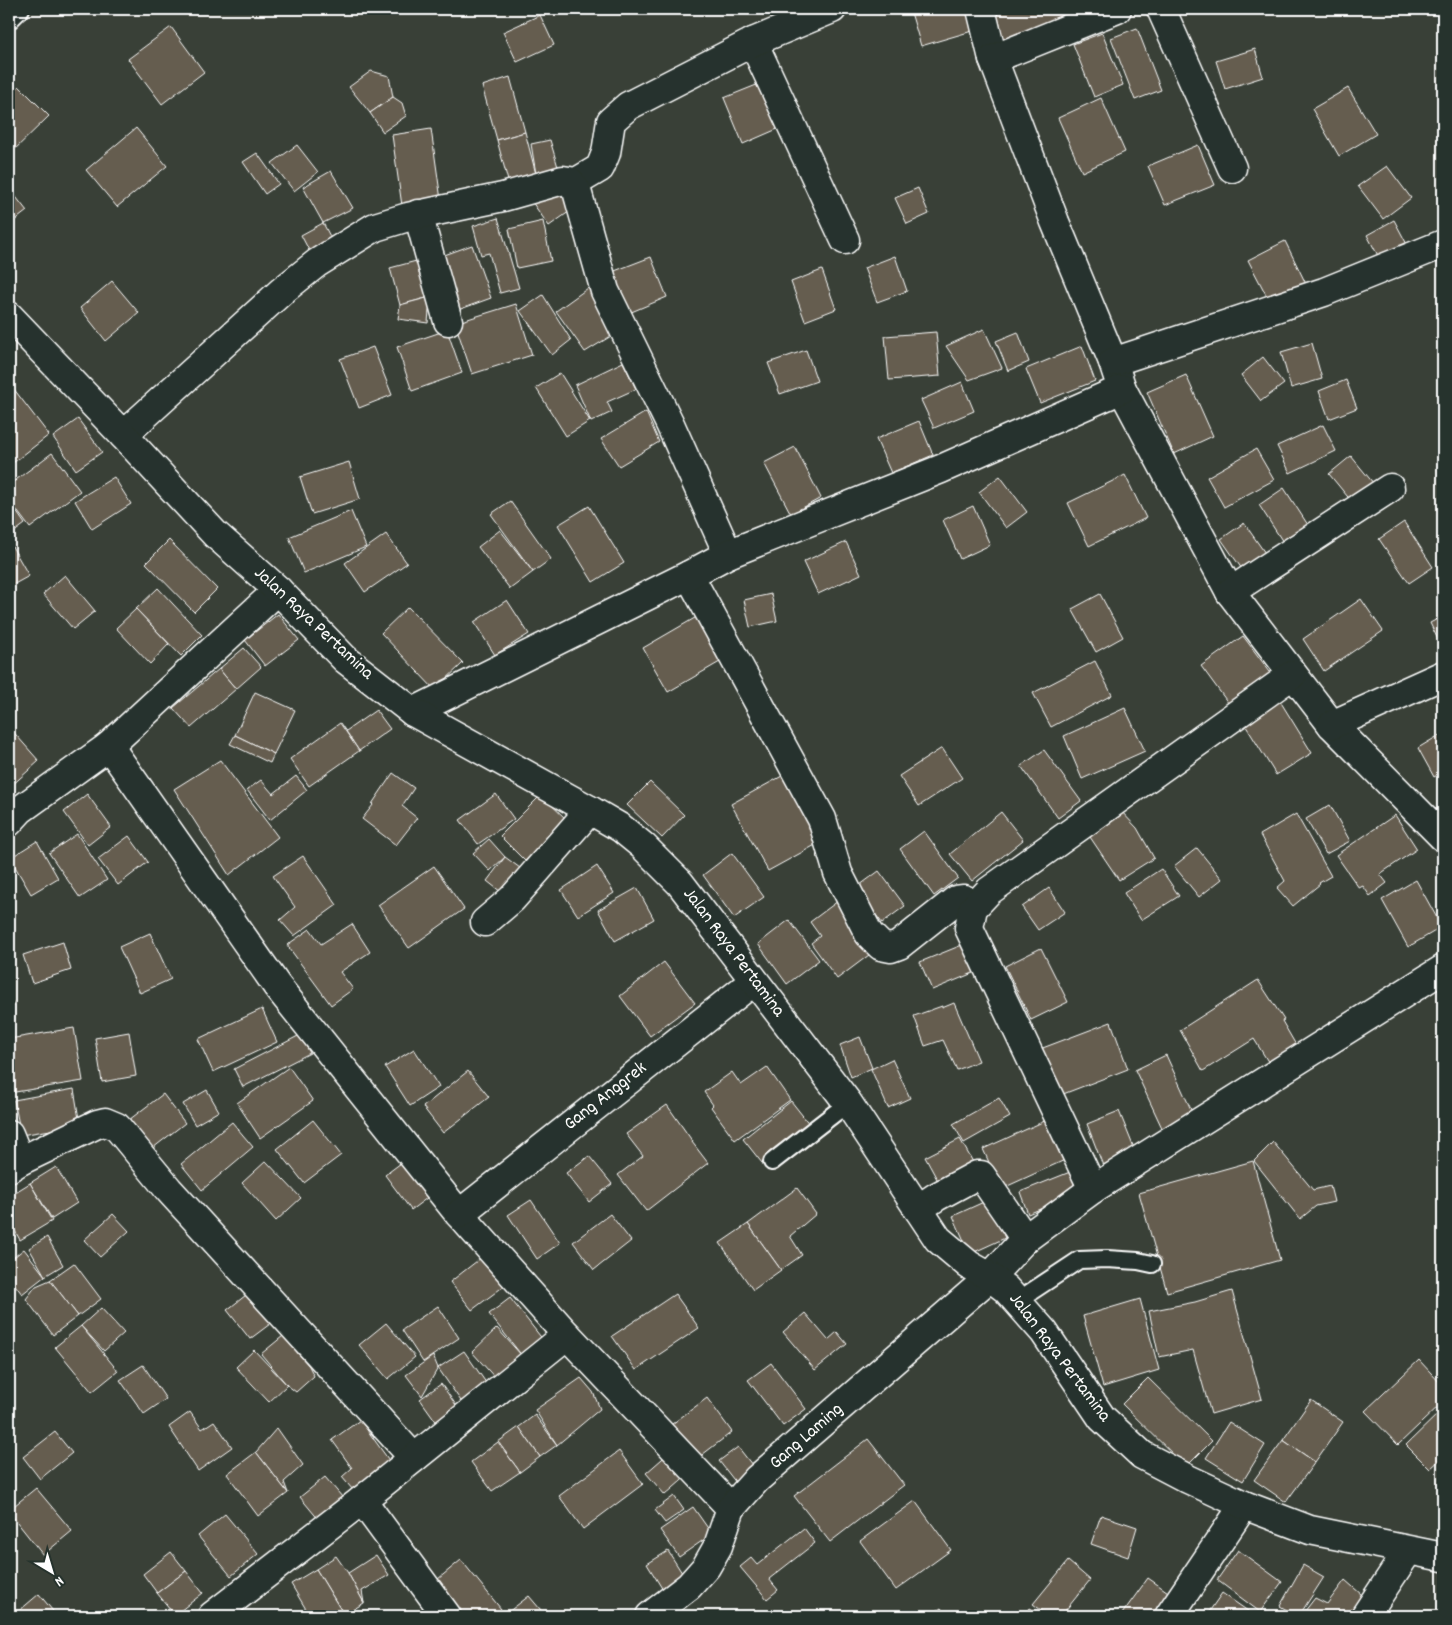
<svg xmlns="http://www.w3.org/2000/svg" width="1452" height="1625" viewBox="0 0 1452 1625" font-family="Dekko,sans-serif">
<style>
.building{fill:#655d4f;stroke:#fff}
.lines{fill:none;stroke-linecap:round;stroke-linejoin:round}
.lane-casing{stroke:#fff;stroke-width:20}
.street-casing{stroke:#fff;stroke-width:31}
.primary-casing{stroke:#fff;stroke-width:31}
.lane{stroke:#26332d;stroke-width:16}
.street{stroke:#26332d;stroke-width:28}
.primary{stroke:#26332d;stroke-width:28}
.labels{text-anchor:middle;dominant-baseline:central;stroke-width:4;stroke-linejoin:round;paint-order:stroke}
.street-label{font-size:19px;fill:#fff;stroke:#26332d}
</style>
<rect width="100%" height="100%" fill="#394037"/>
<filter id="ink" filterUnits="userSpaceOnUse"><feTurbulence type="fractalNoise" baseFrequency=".02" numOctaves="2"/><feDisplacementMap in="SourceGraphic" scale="10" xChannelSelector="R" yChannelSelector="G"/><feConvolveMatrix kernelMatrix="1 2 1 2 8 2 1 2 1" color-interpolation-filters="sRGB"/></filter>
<g filter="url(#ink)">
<g class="building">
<polygon points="910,9 973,9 979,29 921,46"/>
<polygon points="985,9 1059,9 1063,18 1000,45"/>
<polygon points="1060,9 1096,9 1067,24"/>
<polygon points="540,15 554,45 517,62 503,32"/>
<polygon points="171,27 204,72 162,104 128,59"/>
<polygon points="1137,28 1161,90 1135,100 1111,38"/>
<polygon points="1102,33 1123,85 1094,97 1073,44"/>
<polygon points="1255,49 1263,77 1225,89 1216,61"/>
<polygon points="371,71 389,76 393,97 370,113 349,87"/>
<polygon points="510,77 525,132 497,140 482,86"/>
<polygon points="764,82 782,127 743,144 724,98"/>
<polygon points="19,86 49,116 9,155 9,96"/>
<polygon points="1348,88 1376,134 1339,156 1312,109"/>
<polygon points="393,97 402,103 406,116 383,132 370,113"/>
<polygon points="1101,98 1125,152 1082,172 1058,118"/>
<polygon points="136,128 167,166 117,207 86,170"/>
<polygon points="431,129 441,200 402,206 392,135"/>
<polygon points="525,132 536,174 508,181 497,140"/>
<polygon points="550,140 558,167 536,174 531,144"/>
<polygon points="297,145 318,172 294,191 272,163"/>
<polygon points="1198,145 1215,185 1165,205 1148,166"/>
<polygon points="257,153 279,184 265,194 243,162"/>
<polygon points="1387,166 1411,198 1383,219 1358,186"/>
<polygon points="331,171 353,208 323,223 303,187"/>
<polygon points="557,185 573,209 549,226 532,202"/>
<polygon points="9,188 27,211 9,225"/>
<polygon points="918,188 929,214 907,224 895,198"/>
<polygon points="498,218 519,288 500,293 489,253 481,255 473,226"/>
<polygon points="1394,220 1410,250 1383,265 1367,235"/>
<polygon points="543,221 551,261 517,268 509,229"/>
<polygon points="323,223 336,248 314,260 301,235"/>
<polygon points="1285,241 1309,290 1273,308 1248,260"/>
<polygon points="472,245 491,298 458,310 439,257"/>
<polygon points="895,256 907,291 877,302 864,268"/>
<polygon points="651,257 667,297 629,313 612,272"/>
<polygon points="420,260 430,297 400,305 390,268"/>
<polygon points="822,270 836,309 805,321 791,282"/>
<polygon points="112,281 139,313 106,341 80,308"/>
<polygon points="588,288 616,333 585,352 556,311"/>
<polygon points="543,295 571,340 552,355 520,311"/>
<polygon points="430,297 428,323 398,319 400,305"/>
<polygon points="516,304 532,355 472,374 455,323"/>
<polygon points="984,329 1002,368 969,380 946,346"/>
<polygon points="447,330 462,373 412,391 397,347"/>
<polygon points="936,332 940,376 889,380 885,336"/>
<polygon points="1018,332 1029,362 1008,371 996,341"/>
<polygon points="1312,343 1322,379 1291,388 1281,352"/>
<polygon points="1082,346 1095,381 1040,403 1026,369"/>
<polygon points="373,347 392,395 359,408 340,359"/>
<polygon points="806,350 817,381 780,394 768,363"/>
<polygon points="1263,357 1284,384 1261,401 1241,375"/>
<polygon points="623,362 636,389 607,402 612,412 591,422 575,385"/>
<polygon points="560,373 590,421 566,436 536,388"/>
<polygon points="1186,375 1213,436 1174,454 1147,392"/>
<polygon points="1346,380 1357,408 1329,419 1319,391"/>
<polygon points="962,382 974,411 934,428 921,400"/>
<polygon points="10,384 49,435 9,466 9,385"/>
<polygon points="646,412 659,442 619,466 601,439"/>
<polygon points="78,419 102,452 76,470 53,437"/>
<polygon points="919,421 933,455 891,473 876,439"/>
<polygon points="1323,425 1336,451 1290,473 1277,446"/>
<polygon points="795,447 821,498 791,514 764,463"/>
<polygon points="1256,449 1274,480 1224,507 1207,477"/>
<polygon points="52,453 80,491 30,528 9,500 9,485"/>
<polygon points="1351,456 1374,484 1352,502 1329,474"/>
<polygon points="349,462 360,499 312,514 300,477"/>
<polygon points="1125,475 1146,518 1089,546 1068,503"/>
<polygon points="1000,476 1027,512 1006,528 979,492"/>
<polygon points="114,477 131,504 92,529 75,501"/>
<polygon points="1284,488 1308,525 1283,542 1259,505"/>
<polygon points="9,501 25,524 9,536"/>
<polygon points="510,501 551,559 533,572 491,514"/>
<polygon points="589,506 624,563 593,582 558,525"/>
<polygon points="973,506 990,545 960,559 943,520"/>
<polygon points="351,511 366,547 304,573 289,537"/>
<polygon points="1404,522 1433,567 1409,583 1379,539"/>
<polygon points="1244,523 1265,553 1242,569 1221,539"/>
<polygon points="500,530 533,572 510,589 478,547"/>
<polygon points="386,534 407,563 365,592 345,563"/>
<polygon points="169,540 217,589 194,612 146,563"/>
<polygon points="9,541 29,576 9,587"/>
<polygon points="846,542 861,574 818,594 803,562"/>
<polygon points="65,575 95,611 73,629 43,594"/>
<polygon points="158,588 202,635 181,656 136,609"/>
<polygon points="771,594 777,621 750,627 744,600"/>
<polygon points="1100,594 1123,637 1096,652 1072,609"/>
<polygon points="1361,599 1383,631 1324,671 1303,639"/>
<polygon points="507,600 529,634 495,655 474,622"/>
<polygon points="408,607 463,663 435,690 381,633"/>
<polygon points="136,609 169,644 150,664 116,628"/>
<polygon points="278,614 299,640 265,666 245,640"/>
<polygon points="700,615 725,659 668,692 643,648"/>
<polygon points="1443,616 1443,650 1430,623"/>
<polygon points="1243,636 1276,680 1234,711 1201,666"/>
<polygon points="244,648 261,667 236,689 219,669"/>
<polygon points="1095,661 1112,695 1051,727 1033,693"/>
<polygon points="219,669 236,689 191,728 173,708"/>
<polygon points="255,692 295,710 274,754 235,735"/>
<polygon points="1280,701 1312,753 1276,775 1244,723"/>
<polygon points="1125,708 1145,751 1082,779 1064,736"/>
<polygon points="376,710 390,729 359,751 346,731"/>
<polygon points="340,723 359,751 309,786 290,759"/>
<polygon points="9,727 39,761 9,788"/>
<polygon points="1443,733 1443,772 1434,777 1418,748"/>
<polygon points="235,735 274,754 270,763 230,744"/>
<polygon points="942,748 962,778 919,806 899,776"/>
<polygon points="1044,750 1081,801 1058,818 1021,766"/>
<polygon points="220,760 278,837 229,875 174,789"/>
<polygon points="393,773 414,788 402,806 417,818 396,845 362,819 373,805 372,804"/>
<polygon points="296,776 307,790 270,820 247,790 261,780 273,794"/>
<polygon points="782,776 819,843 768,871 731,804"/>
<polygon points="650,782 684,815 662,838 627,805"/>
<polygon points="87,794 111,827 88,845 64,812"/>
<polygon points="496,794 514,819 478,844 460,820"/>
<polygon points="541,795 566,819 525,861 500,836"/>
<polygon points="1330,805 1350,841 1326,854 1306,819"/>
<polygon points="1119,809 1137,828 1154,858 1119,880 1088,834"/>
<polygon points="1001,812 1023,840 972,881 950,854"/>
<polygon points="1296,814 1331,876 1319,883 1320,884 1293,906 1277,888 1285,881 1260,835"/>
<polygon points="1395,815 1417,849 1380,874 1387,883 1370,896 1363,886 1359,888 1336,855"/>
<polygon points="924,831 958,878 934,896 900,849"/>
<polygon points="77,834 107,880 80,898 49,853"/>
<polygon points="129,836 148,862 118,885 98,859"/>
<polygon points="489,839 505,857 490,871 473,853"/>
<polygon points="37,841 58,878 31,894 10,858"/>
<polygon points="1197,848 1222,879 1199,897 1174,866"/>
<polygon points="732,853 764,897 734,918 703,875"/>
<polygon points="303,856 337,905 294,936 280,920 295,907 273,876"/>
<polygon points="505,857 520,868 501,892 487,881"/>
<polygon points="434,866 464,909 409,948 378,905"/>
<polygon points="597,866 614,893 578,916 561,890"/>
<polygon points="1161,869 1179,896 1141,920 1124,893"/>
<polygon points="879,871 905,906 882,923 856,888"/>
<polygon points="1416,880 1442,927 1408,947 1382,900"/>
<polygon points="637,888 654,919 615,941 598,910"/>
<polygon points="1049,888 1065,912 1038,930 1022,907"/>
<polygon points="842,898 873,952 837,979 811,943 820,936 810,922"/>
<polygon points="789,920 819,960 787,984 758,944"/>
<polygon points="352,924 370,952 340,972 353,989 331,1005 287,945 310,929 321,944"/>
<polygon points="150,933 171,979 140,993 119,947"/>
<polygon points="63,942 71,970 32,983 23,955"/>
<polygon points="967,943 978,971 932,990 920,962"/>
<polygon points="1041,948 1068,1002 1031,1020 1005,966"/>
<polygon points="664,962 695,1003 650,1036 620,996"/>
<polygon points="1258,980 1284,1020 1282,1021 1300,1052 1272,1068 1254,1039 1203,1071 1180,1030"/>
<polygon points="9,997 14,1006 9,1010"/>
<polygon points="954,1003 979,1061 957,1070 943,1040 925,1046 914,1016 942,1006 942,1008"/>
<polygon points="262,1009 277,1042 213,1072 198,1039"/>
<polygon points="1111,1022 1128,1069 1058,1096 1040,1049"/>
<polygon points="74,1028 83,1081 9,1093 9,1039"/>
<polygon points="129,1032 136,1076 102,1082 95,1038"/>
<polygon points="300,1035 310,1053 243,1087 234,1069"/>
<polygon points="860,1037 872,1068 851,1077 840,1045"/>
<polygon points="414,1049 439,1087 410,1106 385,1067"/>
<polygon points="1166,1055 1194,1116 1163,1130 1135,1070"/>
<polygon points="892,1059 910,1098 888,1108 871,1069"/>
<polygon points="289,1067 313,1101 260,1138 237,1103"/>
<polygon points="767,1067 790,1100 735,1140 711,1107 713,1105 704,1092 732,1072 741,1085"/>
<polygon points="468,1071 489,1097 443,1133 423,1107"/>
<polygon points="74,1089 80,1125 21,1135 14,1100"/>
<polygon points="207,1090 219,1111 195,1125 183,1104"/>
<polygon points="163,1094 185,1123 144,1155 121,1126"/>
<polygon points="999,1098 1010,1117 964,1143 953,1124"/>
<polygon points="791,1101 810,1125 762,1163 743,1139"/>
<polygon points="667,1105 693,1142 692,1142 708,1163 646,1211 618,1175 643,1156 626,1134"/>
<polygon points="1119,1111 1138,1158 1105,1171 1087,1124"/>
<polygon points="1049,1119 1067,1159 1001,1189 983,1149"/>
<polygon points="313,1120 341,1155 304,1183 277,1149"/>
<polygon points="232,1122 253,1147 202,1190 181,1164"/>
<polygon points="960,1139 973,1162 938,1181 925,1157"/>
<polygon points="1273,1142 1313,1190 1330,1186 1334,1202 1316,1206 1300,1219 1254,1161"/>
<polygon points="589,1156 612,1184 589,1202 566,1173"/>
<polygon points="405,1160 431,1195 411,1210 385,1175"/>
<polygon points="266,1161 301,1198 276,1221 242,1183"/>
<polygon points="1253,1161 1280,1260 1167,1292 1139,1193"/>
<polygon points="56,1167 77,1203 52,1219 30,1183"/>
<polygon points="1070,1172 1079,1193 1028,1214 1020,1192"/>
<polygon points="30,1183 52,1221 20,1240 9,1220 9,1196"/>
<polygon points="797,1188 816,1214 790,1236 802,1255 781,1270 748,1224"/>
<polygon points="531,1200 560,1243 537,1259 508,1215"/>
<polygon points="988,1200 1005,1238 970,1254 953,1216"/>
<polygon points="113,1214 129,1231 100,1257 84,1240"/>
<polygon points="610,1214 631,1241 594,1270 573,1242"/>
<polygon points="748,1224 781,1270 753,1290 720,1243"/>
<polygon points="47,1237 63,1265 45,1276 29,1248"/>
<polygon points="24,1249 45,1276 22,1294 9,1277 9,1261"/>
<polygon points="486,1254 508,1283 472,1310 450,1282"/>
<polygon points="74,1263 101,1299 78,1316 50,1280"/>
<polygon points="50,1280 78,1316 53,1335 26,1299 36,1286"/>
<polygon points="255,1288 278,1318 250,1339 227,1310"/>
<polygon points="1232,1291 1262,1399 1211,1414 1193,1350 1159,1357 1149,1311 1195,1302"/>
<polygon points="675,1294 699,1328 636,1370 612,1336"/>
<polygon points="510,1298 544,1341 523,1357 489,1314"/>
<polygon points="1140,1299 1159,1370 1103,1387 1083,1316"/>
<polygon points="438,1306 459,1338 423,1362 402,1330"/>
<polygon points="101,1308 124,1333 104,1351 81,1326"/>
<polygon points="805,1313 828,1340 837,1332 847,1344 815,1370 783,1332"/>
<polygon points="386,1323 415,1357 388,1379 359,1345"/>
<polygon points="81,1326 118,1371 92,1392 55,1347"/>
<polygon points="497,1328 523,1357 497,1380 472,1352"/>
<polygon points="283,1336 309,1366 314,1376 296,1392 287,1385 261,1354"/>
<polygon points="254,1350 287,1385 269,1402 236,1367"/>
<polygon points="464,1351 489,1387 463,1404 438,1368"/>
<polygon points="433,1356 438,1368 422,1396 406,1375"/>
<polygon points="1419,1360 1443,1386 1443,1402 1398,1445 1365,1411"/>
<polygon points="771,1363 806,1409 783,1426 748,1380"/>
<polygon points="143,1365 166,1399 144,1414 120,1380"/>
<polygon points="581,1378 593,1392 600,1409 557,1445 535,1410"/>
<polygon points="1148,1378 1212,1441 1186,1467 1122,1404"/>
<polygon points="441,1384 461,1412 440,1427 420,1399"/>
<polygon points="707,1398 732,1432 694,1461 668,1427"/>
<polygon points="1311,1400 1343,1422 1315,1462 1283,1440"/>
<polygon points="1443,1409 1443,1457 1430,1469 1406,1445"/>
<polygon points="190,1412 202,1429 214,1421 232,1447 198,1471 169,1427"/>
<polygon points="535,1415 557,1445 540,1457 519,1427"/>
<polygon points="360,1420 391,1463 358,1496 342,1477 352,1468 332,1440"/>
<polygon points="1229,1422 1265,1445 1243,1481 1206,1458"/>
<polygon points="519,1427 540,1457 520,1472 498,1442"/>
<polygon points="277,1428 303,1465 284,1482 288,1493 256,1452"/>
<polygon points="55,1432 72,1453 40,1479 23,1457"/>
<polygon points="868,1439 904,1485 830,1542 794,1496"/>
<polygon points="1283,1440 1315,1462 1286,1502 1254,1480"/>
<polygon points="498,1442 520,1472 492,1491 471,1462"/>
<polygon points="738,1447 756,1470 737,1484 719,1461"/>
<polygon points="619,1451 643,1484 583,1529 559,1496"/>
<polygon points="256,1452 288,1493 258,1516 227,1474"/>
<polygon points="670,1452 689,1474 665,1495 646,1473"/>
<polygon points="325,1477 349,1505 324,1526 300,1497"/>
<polygon points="36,1488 72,1531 43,1555 9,1512 9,1510"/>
<polygon points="674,1496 684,1510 665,1523 655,1510"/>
<polygon points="915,1501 951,1550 896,1590 860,1541"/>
<polygon points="693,1507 712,1534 679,1557 660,1530"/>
<polygon points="225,1514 258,1554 231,1576 198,1536"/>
<polygon points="1101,1515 1137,1527 1128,1557 1091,1544"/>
<polygon points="804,1528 815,1543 769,1579 778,1590 767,1599 740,1567 751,1558 757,1565"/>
<polygon points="1238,1550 1282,1582 1260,1612 1217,1580"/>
<polygon points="668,1551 684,1576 663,1590 647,1564"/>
<polygon points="171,1552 186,1571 157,1593 143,1574"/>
<polygon points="376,1555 389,1575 362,1591 364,1603 348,1573"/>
<polygon points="336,1556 348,1573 364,1603 344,1615 316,1569"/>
<polygon points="461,1560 501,1609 492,1616 458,1616 432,1584"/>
<polygon points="1068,1561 1090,1580 1061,1616 1049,1616 1033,1604"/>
<polygon points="1303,1565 1324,1577 1299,1616 1297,1616 1280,1606"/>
<polygon points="316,1569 344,1615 342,1616 310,1616 291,1584"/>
<polygon points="186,1571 203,1593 175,1615 157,1593"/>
<polygon points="1148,1578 1171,1594 1155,1616 1125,1616 1122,1614"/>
<polygon points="1345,1580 1370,1602 1360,1616 1301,1616 1315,1598 1327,1604"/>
<polygon points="1222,1593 1255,1616 1206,1616"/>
<polygon points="39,1594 57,1616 13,1616"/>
<polygon points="529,1596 546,1616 503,1616"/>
<polygon points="941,1608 947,1616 929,1616"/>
<polygon points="1030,1608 1043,1616 1025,1616"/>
</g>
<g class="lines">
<g class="lane-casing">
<g id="lane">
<polyline points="9,21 21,9"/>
<polyline points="772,1162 848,1103"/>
<polyline points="1017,1301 1079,1260 1107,1259 1138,1261 1152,1264"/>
</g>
</g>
<g class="street-casing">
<g id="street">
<polyline points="981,9 993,59 1055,222 1113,362 1122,389 1230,592 1332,725 1443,837"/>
<polyline points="1161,9 1232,168"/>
<polyline points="753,42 845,240"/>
<polyline points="993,59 1117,9"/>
<polyline points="573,184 600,168 606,153 611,121 628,106 753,42 832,9"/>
<polyline points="418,214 448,321"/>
<polyline points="1113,362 1324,292 1443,244"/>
<polyline points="123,435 282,291 317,263 375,227 408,217 503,197 563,180 570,181 577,191 605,291 670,424 728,554"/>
<polyline points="689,575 822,819 838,873 869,934 881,946 891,948 899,945 956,900 964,899 973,908"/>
<polyline points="1230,592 1390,488"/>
<polyline points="413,712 689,575 728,554 941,469 1122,389"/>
<polyline points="1332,725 1443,675"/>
<polyline points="109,746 277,986 459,1214 567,1335 731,1508"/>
<polyline points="9,822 20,810 109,746 278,590"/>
<polyline points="485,922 512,899 590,810"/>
<polyline points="9,1134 20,1161"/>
<polyline points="9,1168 20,1161 97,1124 105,1122 117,1127 169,1190 414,1458"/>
<polyline points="1093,1189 969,928 973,908 989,891 1292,675"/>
<polyline points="918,1209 936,1197 977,1175 981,1175 1025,1239"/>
<polyline points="459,1214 754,981"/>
<polyline points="362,1500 447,1616"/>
<polyline points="212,1616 362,1500 567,1335"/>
<polyline points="650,1616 689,1586 706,1567 718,1546 731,1508 757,1479 990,1277 1025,1239 1093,1189 1443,969"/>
<polyline points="1169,1616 1244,1505"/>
<polyline points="1365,1616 1408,1551"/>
</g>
</g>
<g class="primary-casing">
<polyline id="primary" points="9,316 123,435 215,534 278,590 345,659 413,712 590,810 621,828 643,846 680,883 848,1103 938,1239 969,1265 990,1277 1006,1289 1044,1332 1102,1418 1142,1455 1188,1479 1244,1505 1310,1530 1443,1557"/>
</g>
<use href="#lane" class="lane"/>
<use href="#street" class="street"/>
<use href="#primary" class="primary"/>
</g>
</g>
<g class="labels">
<g class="street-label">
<text transform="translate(313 624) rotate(43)">Jalan Raya Pertamina</text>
<text transform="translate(733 953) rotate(53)">Jalan Raya Pertamina</text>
<text transform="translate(606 1097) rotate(-38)">Gang Anggrek</text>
<text transform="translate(1059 1358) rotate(53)">Jalan Raya Pertamina</text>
<text transform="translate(807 1437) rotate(-41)">Gang Laming</text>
</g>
</g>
<rect width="1452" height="1625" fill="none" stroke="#26332d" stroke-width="30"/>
<rect x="15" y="15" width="1422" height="1595" fill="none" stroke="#fff" stroke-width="2" filter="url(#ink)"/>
<g transform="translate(52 1572) rotate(142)" stroke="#26332d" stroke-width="4" paint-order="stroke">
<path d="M0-4L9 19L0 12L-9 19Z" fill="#ffffff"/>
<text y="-8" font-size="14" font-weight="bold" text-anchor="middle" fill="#ffffff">N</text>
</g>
</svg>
